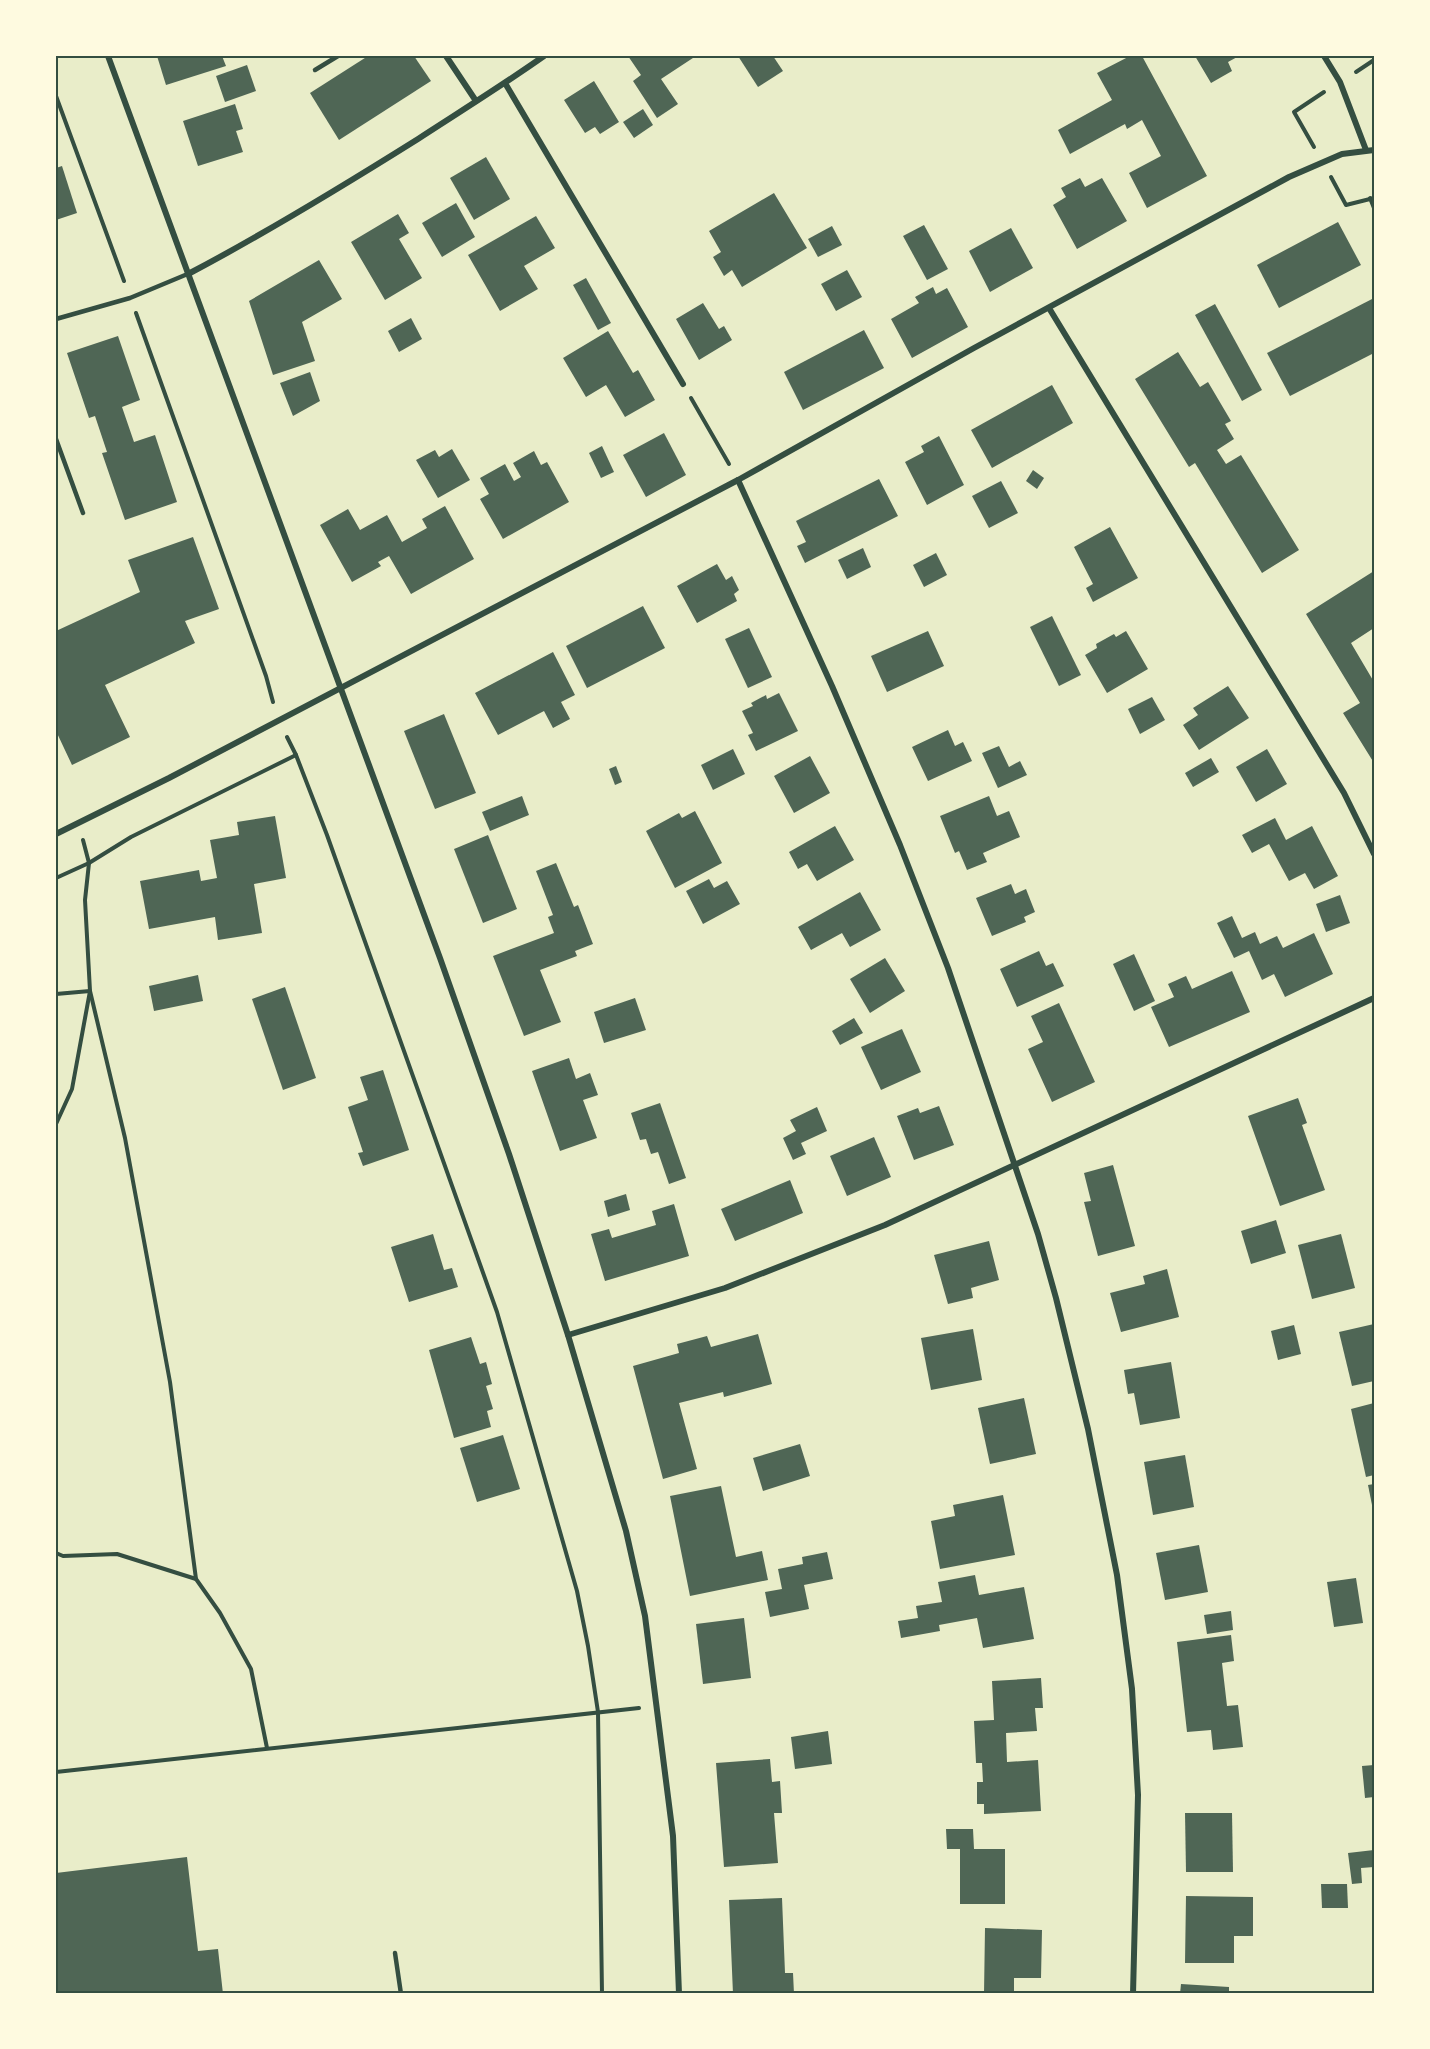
<svg xmlns="http://www.w3.org/2000/svg" width="1430" height="2049" viewBox="0 0 1430 2049" font-family="Lato,sans-serif">
<style>
.building{fill:#4f6655}
.lines{fill:none;stroke-linecap:round;stroke-linejoin:round}
.path{stroke:#344e41;stroke-width:4}
.service{stroke:#344e41;stroke-width:4.5}
.minor{stroke:#344e41;stroke-width:6}
.neatline{fill:none;stroke:#344e41;stroke-width:2}
</style>
<rect width="100%" height="100%" fill="#e9edc9"/>
<g class="building">
<polygon points="157,56 222,56 226,66 166,85"/>
<polygon points="368,56 414,56 431,81 339,140 310,93"/>
<polygon points="628,56 696,56 661,79 678,104 657,118 633,81 641,75"/>
<polygon points="738,56 773,56 783,71 758,87"/>
<polygon points="1130,56 1142,56 1207,176 1147,208 1129,173 1161,156 1142,120 1127,129 1125,124 1070,154 1058,130 1112,100 1097,73"/>
<polygon points="1195,56 1239,56 1228,62 1232,71 1211,83"/>
<polygon points="247,65 256,91 225,102 216,76"/>
<polygon points="594,81 619,122 600,134 595,127 585,133 564,100"/>
<polygon points="235,104 243,129 236,131 243,152 198,166 183,121"/>
<polygon points="643,109 653,125 634,138 623,122"/>
<polygon points="486,157 510,199 474,220 450,178"/>
<polygon points="62,166 77,213 56,220 56,168"/>
<polygon points="1080,178 1085,187 1102,178 1127,221 1077,249 1053,205 1066,197 1061,188"/>
<polygon points="774,193 807,248 742,287 732,270 724,276 713,257 721,252 709,231"/>
<polygon points="456,203 475,237 442,257 422,223"/>
<polygon points="398,214 409,233 399,239 422,278 385,300 351,242"/>
<polygon points="536,216 555,248 524,266 538,289 500,311 468,255"/>
<polygon points="1338,222 1361,265 1279,308 1257,265"/>
<polygon points="924,225 948,269 927,280 903,236"/>
<polygon points="832,226 842,245 818,257 808,239"/>
<polygon points="1011,228 1033,268 990,292 969,251"/>
<polygon points="319,260 342,299 302,322 315,361 273,375 249,301"/>
<polygon points="847,270 862,297 836,311 821,284"/>
<polygon points="586,278 611,323 598,330 573,285"/>
<polygon points="933,287 936,294 947,288 968,327 912,358 891,319 919,303 915,297"/>
<polygon points="1374,298 1374,353 1290,396 1267,353"/>
<polygon points="703,303 719,329 724,326 732,340 699,360 676,319"/>
<polygon points="1215,304 1262,390 1242,401 1195,315"/>
<polygon points="411,318 422,339 399,352 388,331"/>
<polygon points="864,330 884,368 803,410 784,372"/>
<polygon points="608,331 633,373 638,370 655,400 625,417 606,385 586,397 563,358"/>
<polygon points="118,336 140,400 122,407 134,442 155,435 177,502 125,520 102,453 107,452 95,416 89,418 67,353"/>
<polygon points="1178,352 1200,387 1208,382 1231,421 1225,424 1234,439 1217,450 1226,464 1241,455 1299,550 1262,573 1195,463 1189,467 1135,379"/>
<polygon points="310,372 320,401 293,416 280,383"/>
<polygon points="1052,385 1073,423 992,468 971,430"/>
<polygon points="664,433 686,475 646,497 623,455"/>
<polygon points="939,436 964,485 927,505 905,462 924,452 921,446"/>
<polygon points="602,446 614,472 601,478 589,453"/>
<polygon points="452,449 470,480 438,498 416,460 435,450 439,457"/>
<polygon points="534,451 541,465 547,462 569,502 503,539 480,499 489,494 480,478 505,464 514,481 521,477 513,463"/>
<polygon points="1033,470 1044,478 1037,489 1026,481"/>
<polygon points="879,479 898,516 805,563 797,546 806,542 796,521"/>
<polygon points="1001,481 1018,513 989,528 972,496"/>
<polygon points="445,506 474,559 411,594 389,556 378,562 381,566 352,582 320,525 348,509 360,530 387,515 402,542 427,528 422,519"/>
<polygon points="1110,527 1138,578 1093,602 1086,588 1093,584 1074,547"/>
<polygon points="193,537 219,609 185,621 195,643 105,685 130,737 72,765 56,731 56,631 140,592 128,560"/>
<polygon points="863,548 871,567 847,579 838,560"/>
<polygon points="936,553 947,575 924,587 913,565"/>
<polygon points="717,564 726,580 732,576 739,590 734,594 737,601 697,623 677,586"/>
<polygon points="1374,571 1374,628 1351,643 1374,682 1374,763 1343,713 1360,703 1306,614"/>
<polygon points="643,606 665,648 587,688 566,646"/>
<polygon points="1052,616 1081,675 1059,686 1030,627"/>
<polygon points="749,628 772,677 748,688 725,639"/>
<polygon points="928,631 944,666 887,692 871,656"/>
<polygon points="1126,631 1148,669 1107,693 1085,655 1097,648 1096,644 1114,634 1116,637"/>
<polygon points="553,652 575,695 561,702 570,719 553,728 544,711 498,735 475,693"/>
<polygon points="1228,686 1249,718 1199,750 1183,725 1198,715 1193,708"/>
<polygon points="779,693 798,731 756,751 748,735 753,733 742,711 753,706 751,703 766,695 767,699"/>
<polygon points="1152,697 1165,720 1140,734 1128,709"/>
<polygon points="444,714 476,793 435,809 404,731"/>
<polygon points="948,730 955,746 963,742 972,761 928,781 912,747"/>
<polygon points="999,746 1009,767 1020,761 1027,775 998,788 982,753"/>
<polygon points="733,749 745,774 713,790 701,765"/>
<polygon points="1267,749 1287,784 1256,802 1236,767"/>
<polygon points="810,756 830,793 794,813 774,776"/>
<polygon points="1211,758 1219,772 1193,787 1185,773"/>
<polygon points="616,766 622,782 615,785 609,769"/>
<polygon points="522,796 529,815 490,831 482,812"/>
<polygon points="989,796 997,816 1009,811 1020,837 983,853 987,862 967,870 959,851 955,853 940,816"/>
<polygon points="695,811 722,863 675,888 646,831 679,813 682,818"/>
<polygon points="275,816 286,878 254,884 262,933 218,940 215,917 149,929 140,881 199,870 201,881 217,878 210,840 239,835 237,822"/>
<polygon points="1275,818 1286,840 1312,826 1338,876 1314,889 1305,873 1289,881 1269,844 1252,853 1242,835"/>
<polygon points="835,826 854,860 817,881 807,864 798,869 789,852"/>
<polygon points="488,835 517,909 483,923 454,849"/>
<polygon points="556,863 574,907 578,905 593,944 575,951 577,956 540,970 561,1022 524,1036 493,956 554,933 548,917 553,915 536,871"/>
<polygon points="709,879 714,888 727,881 740,904 703,924 686,891"/>
<polygon points="1011,884 1015,894 1026,889 1035,912 1024,917 1026,922 992,936 976,898"/>
<polygon points="860,892 881,930 850,947 842,933 811,950 798,927"/>
<polygon points="1340,895 1350,923 1326,932 1316,904"/>
<polygon points="1232,916 1242,938 1255,932 1260,944 1277,936 1283,948 1314,933 1333,974 1285,997 1274,974 1262,980 1249,951 1234,958 1217,923"/>
<polygon points="1039,951 1046,966 1053,963 1064,986 1017,1007 1000,969"/>
<polygon points="1134,954 1155,1001 1134,1011 1113,964"/>
<polygon points="885,958 905,991 870,1013 850,979"/>
<polygon points="1232,971 1250,1012 1169,1047 1151,1007 1174,997 1168,984 1186,976 1192,989"/>
<polygon points="198,975 203,1001 154,1011 149,986"/>
<polygon points="285,987 316,1078 283,1090 252,999"/>
<polygon points="635,998 646,1030 604,1043 594,1012"/>
<polygon points="1059,1003 1095,1082 1052,1102 1028,1049 1043,1042 1031,1016"/>
<polygon points="854,1018 863,1033 840,1045 832,1031"/>
<polygon points="902,1029 921,1072 881,1090 861,1047"/>
<polygon points="569,1058 576,1079 590,1073 598,1095 583,1100 597,1138 560,1151 532,1071"/>
<polygon points="383,1070 409,1150 363,1166 358,1153 363,1152 348,1107 368,1100 360,1077"/>
<polygon points="1298,1098 1307,1123 1302,1125 1325,1190 1280,1206 1248,1116"/>
<polygon points="660,1103 686,1178 669,1184 658,1152 651,1154 646,1139 640,1140 631,1113"/>
<polygon points="939,1106 954,1145 914,1160 897,1116 918,1108 920,1113"/>
<polygon points="817,1107 827,1131 801,1143 806,1154 793,1160 783,1138 796,1131 790,1120"/>
<polygon points="874,1137 891,1177 847,1196 830,1156"/>
<polygon points="1113,1165 1135,1246 1098,1256 1084,1202 1091,1201 1084,1173"/>
<polygon points="790,1180 803,1213 735,1241 721,1209"/>
<polygon points="626,1194 630,1210 608,1217 604,1201"/>
<polygon points="674,1204 689,1256 605,1281 591,1234 609,1229 612,1238 656,1225 652,1211"/>
<polygon points="1276,1220 1286,1253 1251,1264 1241,1231"/>
<polygon points="433,1234 444,1270 452,1268 458,1287 409,1302 391,1247"/>
<polygon points="1341,1234 1355,1288 1312,1299 1298,1245"/>
<polygon points="989,1241 999,1280 971,1288 973,1298 948,1304 934,1255"/>
<polygon points="1167,1269 1179,1317 1121,1332 1110,1293 1145,1284 1143,1276"/>
<polygon points="1374,1324 1374,1381 1352,1386 1339,1332"/>
<polygon points="1294,1325 1301,1354 1278,1360 1271,1331"/>
<polygon points="973,1329 982,1380 931,1390 921,1338"/>
<polygon points="758,1334 772,1384 724,1397 723,1392 679,1403 697,1469 663,1479 633,1366 679,1353 677,1344 707,1336 711,1347"/>
<polygon points="471,1337 480,1364 486,1362 492,1384 486,1386 493,1409 487,1411 491,1427 454,1438 429,1350"/>
<polygon points="1171,1362 1180,1418 1140,1425 1134,1393 1128,1394 1124,1370"/>
<polygon points="1024,1398 1036,1454 990,1464 978,1408"/>
<polygon points="1374,1403 1374,1475 1366,1477 1351,1409"/>
<polygon points="503,1435 520,1489 477,1502 460,1448"/>
<polygon points="800,1444 810,1476 763,1491 753,1458"/>
<polygon points="1185,1455 1194,1507 1153,1515 1144,1462"/>
<polygon points="1374,1484 1374,1505 1372,1505 1368,1485"/>
<polygon points="721,1486 736,1557 762,1551 768,1580 690,1596 670,1496"/>
<polygon points="1003,1495 1015,1555 940,1569 931,1521 955,1516 953,1505"/>
<polygon points="1199,1545 1208,1592 1165,1600 1156,1553"/>
<polygon points="827,1552 833,1579 804,1585 809,1609 770,1617 765,1592 782,1589 778,1569 803,1564 802,1557"/>
<polygon points="975,1575 979,1595 1024,1587 1034,1639 983,1648 977,1618 939,1625 940,1631 901,1638 898,1621 918,1618 916,1606 942,1602 938,1582"/>
<polygon points="1356,1578 1363,1623 1334,1627 1327,1582"/>
<polygon points="1231,1611 1233,1630 1207,1634 1204,1615"/>
<polygon points="744,1618 751,1678 703,1684 696,1624"/>
<polygon points="1231,1635 1234,1661 1222,1663 1227,1706 1238,1705 1243,1747 1213,1750 1211,1730 1187,1732 1177,1642"/>
<polygon points="1041,1678 1043,1708 1035,1708 1037,1731 1006,1733 1007,1762 1038,1760 1041,1811 984,1814 984,1804 977,1804 977,1782 983,1782 982,1763 976,1763 974,1721 994,1720 992,1681"/>
<polygon points="828,1731 832,1764 795,1769 791,1737"/>
<polygon points="770,1759 772,1782 780,1781 782,1813 774,1813 778,1863 724,1867 716,1763"/>
<polygon points="1374,1765 1374,1797 1365,1798 1362,1766"/>
<polygon points="1185,1813 1232,1813 1233,1872 1186,1872"/>
<polygon points="946,1829 973,1829 974,1849 1005,1849 1005,1904 960,1904 960,1849 947,1849"/>
<polygon points="1374,1850 1374,1867 1361,1868 1362,1883 1352,1884 1348,1853"/>
<polygon points="187,1857 198,1951 218,1949 223,1994 56,1994 56,1873"/>
<polygon points="1321,1884 1347,1884 1348,1908 1322,1908"/>
<polygon points="1186,1896 1253,1897 1253,1936 1234,1936 1234,1963 1185,1963"/>
<polygon points="782,1898 785,1973 793,1973 794,1994 733,1994 729,1900"/>
<polygon points="985,1928 1042,1930 1041,1978 1014,1978 1014,1994 984,1994"/>
<polygon points="1181,1984 1229,1987 1229,1994 1180,1994"/>
</g>
<g class="lines">
<g class="path">
<polyline points="1356,72 1374,60"/>
<polyline points="56,96 124,281"/>
<polyline points="1314,147 1294,112 1324,92"/>
<polyline points="1331,177 1346,205 1374,198"/>
<polyline points="1370,198 1374,208"/>
<polyline points="136,313 266,676 273,702"/>
<polyline points="691,398 729,464"/>
<polyline points="287,737 296,755 327,835 497,1312 577,1591 588,1646 598,1712 602,1994"/>
<polyline points="56,878 89,863 131,837 296,755"/>
<polyline points="56,994 90,991 125,1138 170,1382 196,1579 220,1613 251,1669 267,1748"/>
<polyline points="56,1124 72,1089 90,991 85,900 89,863 83,840"/>
<polyline points="56,1553 63,1556 117,1554 196,1579"/>
<polyline points="56,1772 639,1708"/>
</g>
<g class="service">
<polyline points="315,70 338,56"/>
<polyline points="56,319 130,298 190,273"/>
<polyline points="56,439 83,513"/>
<polyline points="395,1953 401,1994"/>
</g>
<g class="minor">
<polyline points="108,56 440,958 509,1154 568,1335 626,1531 645,1616 673,1836 679,1994"/>
<polyline points="446,56 476,101"/>
<polyline points="1324,56 1340,82 1366,150"/>
<polyline points="505,83 683,384"/>
<path d="M190 273C268 232 343 186 418 139 461 111 503 85 544 56"/>
<polyline points="1049,308 1344,793 1374,854"/>
<polyline points="738,480 832,686 900,845 948,968 1038,1234 1056,1298 1088,1429 1117,1575 1132,1689 1138,1795 1133,1994"/>
<polyline points="56,834 169,778 738,480 974,348 1289,177 1342,154 1374,150"/>
<polyline points="568,1335 725,1288 885,1225 1374,998"/>
</g>
</g>
<rect width="1430" height="2049" fill="none" stroke="#fefae0" stroke-width="114"/>
<rect x="57" y="57" width="1316" height="1935" class="neatline"/>
</svg>
